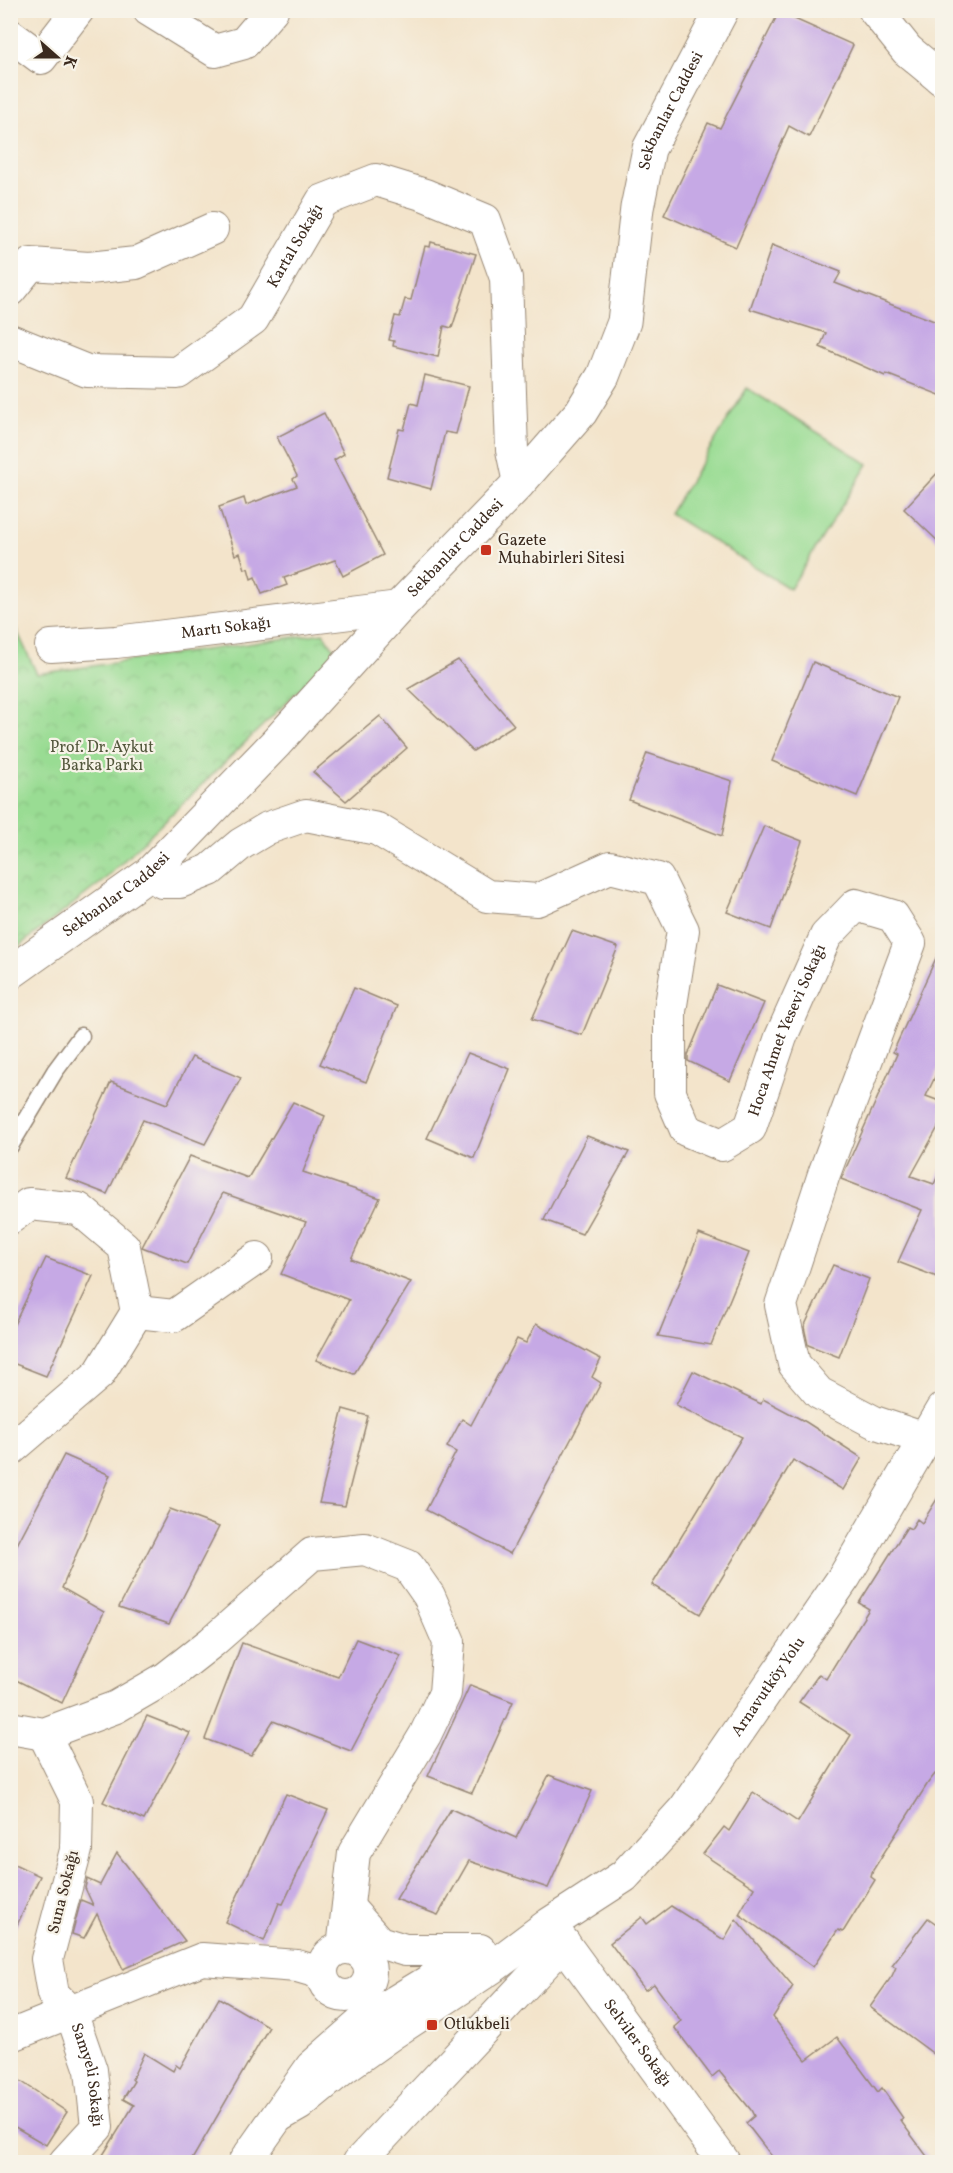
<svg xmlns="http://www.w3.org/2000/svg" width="953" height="2173" viewBox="0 0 953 2173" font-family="Vollkorn,serif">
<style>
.park{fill:url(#park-crowns);stroke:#6a8358;stroke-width:1.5}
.pitch{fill:#99dc93;stroke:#6a8358;stroke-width:1.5}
.building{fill:#c6a9e5}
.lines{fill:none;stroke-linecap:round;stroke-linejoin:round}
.lane-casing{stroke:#978774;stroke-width:19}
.street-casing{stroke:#978774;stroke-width:34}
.secondary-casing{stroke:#978774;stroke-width:35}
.lane{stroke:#fff;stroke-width:16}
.street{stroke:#fff;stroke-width:32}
.secondary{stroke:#fff;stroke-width:33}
.poi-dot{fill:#c8321e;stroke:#f7f3e8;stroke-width:2}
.labels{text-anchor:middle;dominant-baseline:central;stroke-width:4.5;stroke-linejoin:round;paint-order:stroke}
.street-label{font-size:16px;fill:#3b2a1e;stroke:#f7f3e8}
.poi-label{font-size:16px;fill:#3b2a1e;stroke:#f7f3e8;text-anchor:start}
.park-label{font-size:16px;fill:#52563b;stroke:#f7f3e8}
</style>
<defs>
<pattern id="park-crowns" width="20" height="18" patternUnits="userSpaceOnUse" patternTransform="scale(1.5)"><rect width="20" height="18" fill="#99dc93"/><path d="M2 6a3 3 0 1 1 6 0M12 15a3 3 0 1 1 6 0" fill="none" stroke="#85bd7e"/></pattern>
</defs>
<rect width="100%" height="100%" fill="#f7f3e8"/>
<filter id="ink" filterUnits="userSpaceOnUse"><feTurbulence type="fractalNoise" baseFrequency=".0167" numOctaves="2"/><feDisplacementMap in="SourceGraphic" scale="12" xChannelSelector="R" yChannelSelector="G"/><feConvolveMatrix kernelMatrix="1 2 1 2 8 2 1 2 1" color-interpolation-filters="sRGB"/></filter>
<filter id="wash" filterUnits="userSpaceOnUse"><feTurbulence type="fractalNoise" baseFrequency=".008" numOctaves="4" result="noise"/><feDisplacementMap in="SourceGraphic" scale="24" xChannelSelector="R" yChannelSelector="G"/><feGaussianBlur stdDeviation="1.35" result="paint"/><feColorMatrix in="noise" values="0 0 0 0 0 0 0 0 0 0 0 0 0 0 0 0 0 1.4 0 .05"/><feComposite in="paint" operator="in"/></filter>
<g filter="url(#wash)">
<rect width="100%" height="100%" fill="#f3e4cb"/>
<polygon class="park" points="10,616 37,674 323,633 337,653 103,881 11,952"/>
<polygon class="pitch" points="747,388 868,464 790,589 670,514"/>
<g id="blocks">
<g class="building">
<polygon points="779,12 853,45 809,137 789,126 736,247 664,215 708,123 720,128"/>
<polygon points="431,242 476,254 452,328 444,326 438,357 393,346 394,341 389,340 395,316 400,317 405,299 411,300 425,246 430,247"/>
<polygon points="772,245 841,272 835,283 942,324 942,396 886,374 885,376 820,347 826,333 750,309"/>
<polygon points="425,375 469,386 456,434 445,432 431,489 387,477 399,429 404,430 411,403 418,405"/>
<polygon points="324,413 344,454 334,460 383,555 343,576 335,560 284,578 287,585 262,594 255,577 251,579 248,568 245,569 240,553 235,555 219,507 244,498 246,505 297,486 293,479 297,476 277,437"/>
<polygon points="942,468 942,545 904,509"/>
<polygon points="458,660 514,725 473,751 408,689"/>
<polygon points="813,662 898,697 857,796 772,761"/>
<polygon points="380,716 407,748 346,801 313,772"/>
<polygon points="647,753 732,781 722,836 629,800"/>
<polygon points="764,826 802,841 771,929 727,912"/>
<polygon points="572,931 618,947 582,1035 532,1019"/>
<polygon points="942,945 942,1062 926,1096 942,1102 942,1120 911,1176 934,1184 942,1167 942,1279 898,1262 922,1210 841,1179 897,1054 893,1052"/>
<polygon points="717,985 764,1003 730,1081 688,1061 688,1055"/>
<polygon points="354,988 397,1006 366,1082 320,1064"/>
<polygon points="468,1053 510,1069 474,1158 427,1138"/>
<polygon points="192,1057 241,1078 205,1144 143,1120 107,1194 66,1178 111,1082 167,1104"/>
<polygon points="293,1102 325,1116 303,1172 380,1198 351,1259 411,1282 354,1374 316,1360 349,1300 281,1274 306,1222 223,1193 187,1264 142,1247 190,1156 248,1178"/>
<polygon points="587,1136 629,1152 582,1234 544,1220"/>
<polygon points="699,1234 749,1253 711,1345 658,1336"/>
<polygon points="46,1258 93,1276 46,1376 10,1362 10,1333"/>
<polygon points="833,1265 869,1279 839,1357 808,1345 804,1327"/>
<polygon points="536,1324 601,1359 592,1377 601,1383 510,1554 426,1510 456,1452 447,1447 462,1419 471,1425 517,1339 526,1343"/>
<polygon points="693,1371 761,1404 763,1399 806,1422 862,1458 843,1490 793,1460 700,1614 652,1585 742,1437 676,1405"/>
<polygon points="343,1409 368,1416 345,1506 319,1503"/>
<polygon points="64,1455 110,1475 62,1588 104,1612 62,1703 10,1677 10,1558"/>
<polygon points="942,1491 942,1778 935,1774 928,1783 873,1870 871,1877 875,1880 843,1932 838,1930 813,1967 739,1914 754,1888 703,1854 724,1827 729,1831 753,1792 798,1822 851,1735 799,1702 819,1674 826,1679 869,1609 859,1603 907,1527 911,1529 917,1519 922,1523"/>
<polygon points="170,1509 219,1527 169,1624 119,1607"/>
<polygon points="356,1639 401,1656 351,1751 273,1721 251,1756 205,1739 242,1643 338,1677"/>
<polygon points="470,1685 513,1702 472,1793 428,1776"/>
<polygon points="147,1716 190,1733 144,1820 103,1802"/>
<polygon points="549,1775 592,1791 548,1888 469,1861 438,1915 396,1899 451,1809 516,1838"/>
<polygon points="286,1794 328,1810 283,1904 279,1903 264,1941 225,1922"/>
<polygon points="117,1853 185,1941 123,1969 97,1914 84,1938 72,1934 81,1900 93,1905 85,1888 87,1879 100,1885"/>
<polygon points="10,1862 40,1876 10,1940"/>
<polygon points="671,1906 724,1940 736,1919 793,1986 773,2017 806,2060 837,2037 878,2092 882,2088 903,2118 900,2120 932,2163 777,2163 746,2123 754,2116 751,2110 719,2071 712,2077 674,2027 681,2021 654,1984 645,1990 610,1943 642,1917 647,1924"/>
<polygon points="928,1918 942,1928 942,2060 870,2007 892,1976 896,1967 892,1965"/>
<polygon points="219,1998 269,2027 190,2163 98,2163 134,2105 123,2099 134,2081 132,2079 144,2053 173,2071 176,2065 180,2068"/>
<polygon points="10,2074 67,2112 46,2145 10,2124"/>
</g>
</g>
</g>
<g filter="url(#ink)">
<use href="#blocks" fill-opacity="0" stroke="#978774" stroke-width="1.5"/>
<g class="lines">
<g class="lane-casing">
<polyline id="lane" points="10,1146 55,1071 81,1036"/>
</g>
<g class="street-casing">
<g id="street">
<polyline points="149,10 215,51 244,43 272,10"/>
<polyline points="10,35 41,58 78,10"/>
<polyline points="10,290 31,264 89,268 136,263 212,229"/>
<path id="s1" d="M10 340 87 371 178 373 253 319 322 201 376 180 425 195 485 220 506 278 512 450 519 483"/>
<path id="s2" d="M51 646 116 642 399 607"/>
<path id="s3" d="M149 874 162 882H180L210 870 241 844 268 828 306 815 377 829 487 896 537 900 610 867 658 879 683 930 670 1011V1093L686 1130 722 1145 750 1128 781 1037 826 936 856 905 893 916 910 943 824 1174 781 1305 794 1364 819 1393 874 1422 925 1439"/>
<polyline points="10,1218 29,1204 79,1209 124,1247 137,1312 99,1374 10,1450"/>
<polyline points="137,1312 174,1316 257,1258"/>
<polyline points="10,1728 44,1734 116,1707 166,1678 212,1642 312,1554 365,1549 408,1566 429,1596 449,1642 445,1693 425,1735 354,1853 343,1948"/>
<path id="s4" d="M44 1734 77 1801 76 1850 47 1959 53 1994 71 2012 91 2070 97 2127 65 2162"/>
<polyline points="348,1907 379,1942 405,1950 480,1950"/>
<path id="s5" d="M552 1927 724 2162"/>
<circle cx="346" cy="1972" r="24"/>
<polyline points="10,2036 202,1959 297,1966 321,1973"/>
<polyline points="359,2162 564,1943"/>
</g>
</g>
<g class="secondary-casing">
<g id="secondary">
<polyline points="875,10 907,50 942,79"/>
<path id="s6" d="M10 973 149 874 276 743 399 607 519 483 581 412 603 376 624 322 637 208 649 149 722 10"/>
<path id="s7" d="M278 2116 299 2104 344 2067 392 2033 495 1965 550 1924 624 1876 685 1809 845 1576 942 1410"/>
<polyline points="245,2162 312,2067 364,2021 476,1953"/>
</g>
</g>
<use href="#lane" class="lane"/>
<use href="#street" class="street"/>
<use href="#secondary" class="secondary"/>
</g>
</g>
<g class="poi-dot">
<rect x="480" y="544" width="12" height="12" rx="3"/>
<rect x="426" y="2019" width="12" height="12" rx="3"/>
</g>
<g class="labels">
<g class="street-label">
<text stroke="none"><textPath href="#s6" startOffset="1122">Sekbanlar Caddesi</textPath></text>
<text stroke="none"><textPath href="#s1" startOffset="351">Kartal Sokağı</textPath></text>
<text stroke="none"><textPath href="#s6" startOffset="618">Sekbanlar Caddesi</textPath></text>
<text stroke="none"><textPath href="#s2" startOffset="176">Martı Sokağı</textPath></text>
<text stroke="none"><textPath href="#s6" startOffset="132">Sekbanlar Caddesi</textPath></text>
<text stroke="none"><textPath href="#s3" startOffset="996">Hoca Ahmet Yesevi Sokağı</textPath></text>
<text stroke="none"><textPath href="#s7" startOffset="660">Arnavutköy Yolu</textPath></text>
<text transform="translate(64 1892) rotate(-76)">Suna Sokağı</text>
<text stroke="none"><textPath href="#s5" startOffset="144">Selviler Sokağı</textPath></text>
<text stroke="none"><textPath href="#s4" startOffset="363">Samyeli Sokağı</textPath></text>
</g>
<g class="poi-label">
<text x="498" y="541">Gazete<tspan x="498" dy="18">Muhabirleri Sitesi</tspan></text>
<text x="444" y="2025">Otlukbeli</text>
</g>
<g class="park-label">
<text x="102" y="748">Prof. Dr. Aykut<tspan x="102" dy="18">Barka Parkı</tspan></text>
</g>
</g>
<rect width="953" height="2173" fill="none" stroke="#f7f3e8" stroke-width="36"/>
<g transform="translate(57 57) rotate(111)" stroke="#f7f3e8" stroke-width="4.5" paint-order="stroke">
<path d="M0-4.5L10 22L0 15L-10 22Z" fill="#3b2a1e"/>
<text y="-9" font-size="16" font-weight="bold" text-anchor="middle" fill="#3b2a1e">K</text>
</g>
</svg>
